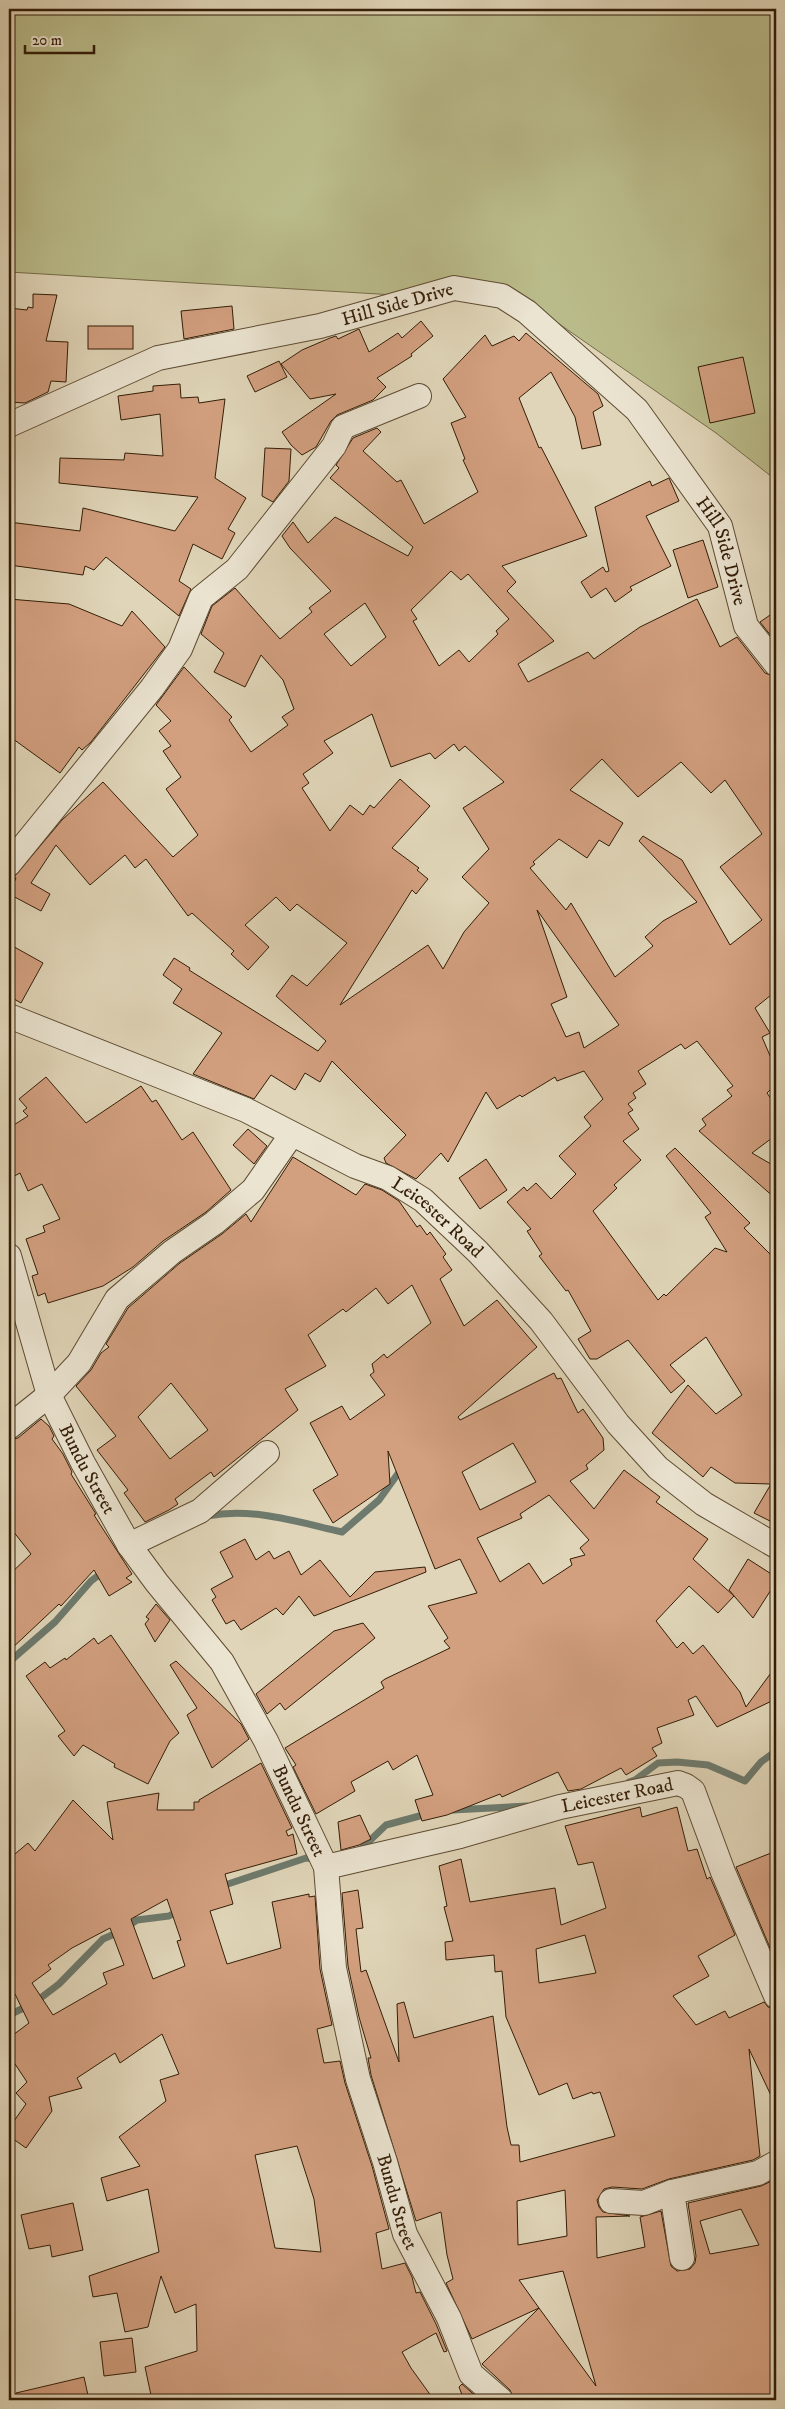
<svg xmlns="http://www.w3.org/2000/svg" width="785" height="2409" viewBox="0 0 785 2409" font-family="'IM FELL DW Pica',serif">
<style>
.green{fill:#babb8a;stroke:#766c48}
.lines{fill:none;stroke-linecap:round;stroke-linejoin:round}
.stream{stroke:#6d7a6d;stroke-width:7}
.building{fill:#d29f7f;stroke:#331d06;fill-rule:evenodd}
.street-casing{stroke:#5e4b32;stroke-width:26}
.street{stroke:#ebe4d1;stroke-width:24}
.labels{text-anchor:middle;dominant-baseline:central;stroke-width:4;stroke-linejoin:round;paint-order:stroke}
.street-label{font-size:19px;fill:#331d06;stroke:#ebe4d1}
</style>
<rect width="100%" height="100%" fill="#e0d5b8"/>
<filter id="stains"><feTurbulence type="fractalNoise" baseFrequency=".004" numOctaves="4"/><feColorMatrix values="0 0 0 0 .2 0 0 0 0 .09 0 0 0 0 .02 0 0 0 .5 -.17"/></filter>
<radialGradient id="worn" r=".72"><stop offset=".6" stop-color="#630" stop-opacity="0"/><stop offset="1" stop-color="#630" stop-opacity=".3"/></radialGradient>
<polygon class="green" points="9,9 776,9 776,480 716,433 529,303 9,272"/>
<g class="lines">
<g class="stream">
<path d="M207 1516C253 1507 298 1522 342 1532L379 1500 402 1468"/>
<polyline points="9,1662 55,1622 91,1581 103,1572"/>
<polyline points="629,1782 635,1780 658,1763 677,1762 708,1765 745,1781 761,1762 776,1751"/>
<polyline points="453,1810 527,1806"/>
<polyline points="358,1852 386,1825 427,1814"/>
<polyline points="219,1887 306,1858 316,1859"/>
<polyline points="9,2015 34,2003 59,1984 103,1939 119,1932 137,1920 169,1916 180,1910"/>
</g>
</g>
<g class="building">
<polygon points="33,294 57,295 46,341 68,342 66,382 51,381 48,392 25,403 9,402 9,308 27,310 28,307 33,308"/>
<polygon points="232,306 234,329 184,339 181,311"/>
<polygon points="421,321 433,336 411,354 412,356 377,378 386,387 373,400 337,415 331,421 316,447 302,455 291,445 282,432 336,394 310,399 281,364 302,350 330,338 336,336 338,339 359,329 369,352 398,333 402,338"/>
<rect x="88" y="326" width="45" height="23"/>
<path d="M526 333 598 394 603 406 593 412 601 445 582 449 575 417 551 372 519 398 539 448 541 447 587 536 502 566 516 582 507 591 554 641 518 664 528 682 588 652 594 659 640 627 697 599 720 647 737 637 765 673 776 677V991L755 1008 770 1033 762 1037 771 1058 776 1064V1084L767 1093 776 1106V1135L752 1153 776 1167V1199L699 1131 706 1125 702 1119 732 1096 727 1090 733 1086 697 1041 685 1049 681 1044 638 1071 646 1084 633 1093 636 1098 628 1104 633 1110 628 1113 639 1129 623 1141 641 1160 614 1185 617 1188 593 1211 658 1300 664 1294 666 1296 715 1248 727 1252 705 1217 711 1213 666 1156 675 1148 750 1223 744 1228 776 1260V1524L754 1513 771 1484 735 1483 711 1467 703 1477 652 1433 688 1385 716 1414 742 1395 706 1337 670 1365 685 1381 671 1393 628 1340 597 1359H590L578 1339 591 1331 568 1290 566 1291 539 1256 542 1254 527 1231 531 1229 507 1202 524 1187 527 1191 536 1183 551 1199 576 1174 559 1156 591 1126 584 1117 603 1099 584 1071 557 1081 555 1077 522 1097 520 1095 497 1109 486 1092 448 1162 441 1153 416 1179 386 1163 384 1158 406 1135 332 1061 320 1082 305 1073 295 1090 271 1075 254 1099 193 1074 222 1033 173 1003 182 989 163 975 174 958 190 968 189 970 318 1051 326 1041 276 996 292 975 307 986 347 943 297 904 290 911 276 897 245 925 269 947 248 970 231 954 234 951 192 913 188 916 146 859 135 868 125 855 90 885 56 845 31 883 50 894 41 911 9 894 16 878 14 877 62 820 103 782 173 857 198 835 166 789 181 777 163 751 171 746 159 731 171 721 156 705 184 667 232 717 229 720 251 752 288 725 282 717 294 709 283 680 261 655 245 687 214 672 224 653 201 634 212 606 235 588 280 639 312 612 309 608 331 591 290 548 282 536 293 522 308 543 335 517 408 556 413 547 330 478 339 468 336 465 353 438 377 428 381 432 363 451 397 482 401 480 424 524 478 492 463 460 465 459 451 423 466 417 443 379 485 335 492 346 514 336 519 341ZM451 571 461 580 468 574 509 619 496 631 498 634 469 662 459 650 439 666 413 621 417 619 411 610ZM365 603 386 637 351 666 324 634ZM372 714 391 767 430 753 435 759 454 744 459 751 465 746 504 782 463 808 489 849 462 877 489 903 464 932 443 969 428 945 340 1005 412 890 416 894 428 879 417 870 419 868 392 848 430 806 400 779 374 808 370 805 363 815 350 805 330 831 302 788 309 783 303 774 333 753 324 741ZM602 759 638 797 681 762 711 793 725 780 762 834 720 867 762 920 730 945 682 860 643 836 639 841 697 902 663 921 645 937 653 946 615 977 571 903 566 910 530 868 535 864 533 862 559 839 587 858 599 840 609 846 623 823 570 790ZM537 910 619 1025 584 1048 579 1032 566 1037 551 1004 567 997Z"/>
<polygon points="743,357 755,413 710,423 698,367"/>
<polygon points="279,361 287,377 255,392 247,376"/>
<polygon points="180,384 181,398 198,397 199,403 225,399 215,478 246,498 228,529 235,533 222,559 193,544 179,581 191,589 179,616 106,557 94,570 85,566 83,575 9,565 9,522 80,531 83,508 175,531 198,497 59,483 60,458 124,460 125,453 163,456 160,414 121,420 118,396 153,391 153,386"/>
<polygon points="265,448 291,449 289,481 273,502 262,496"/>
<polygon points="669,478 679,501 646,516 671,566 630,587 632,590 615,602 606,588 591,598 581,582 603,567 606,572 609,571 595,507 650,481 652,486"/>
<polygon points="703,540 718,587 688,598 673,550"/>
<polygon points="9,599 69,604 122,626 132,611 165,647 91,742 82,750 79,747 60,773 9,736"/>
<polygon points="776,611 776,642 760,622"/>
<polygon points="9,944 43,963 21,1003 9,996"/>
<polygon points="46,1077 86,1123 141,1086 152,1102 156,1100 182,1140 193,1132 231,1190 206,1212 163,1241 133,1267 103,1286 48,1303 45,1293 38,1296 32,1276 38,1274 26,1239 45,1232 43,1226 60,1219 42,1184 28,1191 20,1173 9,1179 9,1128 28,1116 23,1111 27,1108 19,1099"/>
<polygon points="248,1129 267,1146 254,1164 233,1145"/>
<path d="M293 1157 356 1195 365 1184 382 1190 399 1201 417 1227 420 1225 427 1235 430 1232 446 1254 443 1257 452 1270 440 1279 464 1326 497 1300 537 1347 458 1417 460 1420 554 1373 557 1379 561 1378 578 1413 583 1409 603 1438 604 1450 586 1465 588 1469 570 1481 594 1509 624 1470 660 1497 656 1502 708 1539 693 1559 734 1596 718 1613 689 1586 656 1621 677 1648 683 1642 693 1654 703 1645 740 1692 746 1707 776 1666V1699L717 1727 696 1696 688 1700 694 1715 657 1728 662 1743 652 1748 657 1756 626 1775 621 1768 581 1789 568 1791 558 1772 502 1797 500 1794 447 1815 422 1821 415 1800 433 1795 417 1755 393 1770 388 1761 351 1782 355 1791 316 1814 293 1767 296 1765 285 1748 384 1688 381 1682 385 1679 450 1648 444 1641 448 1638 428 1606 477 1593 460 1559 435 1569 388 1451 390 1484 333 1523 313 1490 338 1475 310 1423 342 1406 350 1420 385 1395 370 1375 374 1372 372 1364 384 1354 387 1358 431 1323 412 1285 388 1304 376 1288 346 1312 343 1309 308 1335 326 1366 285 1389 298 1410 214 1477 211 1472 175 1499 178 1504 169 1510 145 1522 124 1493 128 1490 97 1450 116 1436 76 1386 91 1370 101 1353 109 1347 106 1344 128 1308 180 1263 222 1234 246 1214 251 1222ZM171 1383 208 1430 170 1459 138 1417ZM513 1443 536 1482 480 1510 462 1472ZM549 1495 589 1540 580 1548 585 1555 570 1559 572 1565 543 1584 529 1563 500 1582 477 1538 522 1518 520 1514Z"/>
<polygon points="486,1159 507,1190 480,1209 459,1178"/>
<polygon points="41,1419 49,1426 54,1436 52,1439 63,1454 72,1472 71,1474 96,1514 94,1515 132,1574 126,1578 132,1582 109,1596 94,1570 61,1606 59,1604 9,1651 9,1575 31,1554 9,1526 9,1458 15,1450 9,1444 9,1440 18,1438"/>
<polygon points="245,1539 256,1560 269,1551 274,1559 289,1551 301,1575 320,1560 350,1597 375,1572 425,1567 426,1572 314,1616 299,1596 283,1615 276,1608 241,1630 234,1620 226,1624 212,1600 216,1597 211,1589 233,1577 220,1552"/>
<polygon points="748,1559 776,1577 776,1582 753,1618 729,1590"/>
<polygon points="156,1604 170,1620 155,1642 145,1624 149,1619 146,1617"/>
<polygon points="363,1623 375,1638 285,1710 280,1703 267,1714 256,1694 334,1631"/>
<polygon points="111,1635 179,1733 170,1741 148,1784 114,1767 115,1764 83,1745 74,1756 58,1736 65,1731 26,1676 45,1662 50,1668 65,1658 66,1660 94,1638 98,1644"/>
<polygon points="176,1661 241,1724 249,1739 212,1768 187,1715 197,1708 170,1665"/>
<path d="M261 1763 292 1828 286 1831 288 1836 293 1834 297 1854 225 1874 233 1904 210 1911 227 1964 281 1948 272 1902 309 1894V1897L315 1896 320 1969 332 2025 317 2029 324 2063 340 2061 345 2083 372 2166 389 2229 376 2233 382 2269 405 2263 412 2277 416 2293 420 2292 436 2324 447 2351 444 2352 436 2333 402 2352 411 2368 434 2400H152L145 2367 197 2351 196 2304 175 2313 161 2276 148 2327 125 2332 117 2293 93 2297 89 2276 159 2252 148 2189 107 2201 101 2178 140 2166 119 2137 166 2101 160 2080 179 2074 162 2034 120 2063 115 2053 77 2078 82 2088 49 2097 52 2111 26 2148 9 2136V2128L26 2104 16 2093 27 2082 9 2055V2038L29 2023 15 1994 9 1997V1859L28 1843 35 1851 73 1800 113 1840 107 1802 159 1793 157 1810H194V1802H199V1800ZM167 1899 181 1940 177 1941 185 1966 153 1979 131 1919ZM110 1928 124 1965 103 1973 107 1984 53 2015 32 1983 51 1969 48 1965 72 1948ZM297 2146 314 2199 321 2252 275 2248 255 2155Z"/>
<path d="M640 1807 642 1817 677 1807 688 1851 697 1849 707 1879 710 1877 735 1935 698 1956 709 1976 673 1996 696 2025 725 2011 729 2018 764 2002 768 2007 776 2009V2106L749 2049 760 2156 753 2160 669 2179 642 2189 612 2187 604 2189 597 2200 599 2207 603 2212 630 2216 596 2217 597 2258 645 2247 640 2217 661 2211 671 2266 677 2271 690 2269 695 2263 696 2256 688 2203 761 2186 776 2179V2400H514L510 2390 482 2364 539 2308 596 2386 563 2271 519 2280 539 2308 472 2339 446 2283 453 2279 447 2255 441 2212 416 2221 371 2075 368 2058H371L359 2017 348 1966 342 1893 358 1890 363 1928 356 1929 361 1972 366 1970 399 2062 397 2004 404 2002 414 2038 493 2016 507 2127 511 2145H519L520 2162 615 2136 600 2092 593 2094 592 2092 573 2099 567 2083 539 2095 506 2017 502 1971 495 1972 494 1955 446 1960 445 1942 453 1941 444 1907 447 1906 439 1866 461 1859 470 1902 555 1888 561 1925 606 1908 593 1862 578 1865 565 1826ZM585 1935 596 1973 539 1983 536 1949ZM565 2190 567 2236 518 2245 517 2201ZM741 2209 759 2245 710 2254 700 2221Z"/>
<polygon points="360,1815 371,1839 359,1845 341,1850 338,1822"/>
<polygon points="776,1851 776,1962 736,1867"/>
<polygon points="73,2203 83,2250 52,2257 50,2245 29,2249 21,2215"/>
<polygon points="132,2338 136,2372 104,2376 100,2342"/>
<polygon points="84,2377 89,2400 17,2400 16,2393"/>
<polygon points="462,2384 480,2400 464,2400 459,2387"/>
</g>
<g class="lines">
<g class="street-casing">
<g id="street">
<path id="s1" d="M9 425 158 358 320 326 454 288 502 296 527 312 637 410 720 526 746 626 776 664"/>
<polyline points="9,864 152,688 180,649 201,598 237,569 334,446 343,427 419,396"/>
<path id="s2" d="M9 1016 246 1110 355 1166 388 1178 423 1200 478 1252 541 1321 618 1424 658 1468 704 1504 776 1546"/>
<path id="s3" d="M9 1256 49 1395 83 1463 129 1545 157 1583 222 1662 266 1741 326 1867 334 1968 358 2079 385 2162 405 2234 449 2318 471 2374 501 2400"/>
<polyline points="9,1427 49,1395 79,1363 117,1299 172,1252 214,1223 253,1190 292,1134"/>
<polyline points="129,1545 200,1511 267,1453"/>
<path id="s4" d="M326 1867 460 1836 560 1807 678 1783 686 1786 693 1791 723 1872 776 1996"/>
<polyline points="672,2192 682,2258"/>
<polyline points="611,2201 644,2203 672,2192 758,2173 776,2163"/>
</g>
</g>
<use href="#street" class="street"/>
</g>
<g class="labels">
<g class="street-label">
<text stroke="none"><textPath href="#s1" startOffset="409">Hill Side Drive</textPath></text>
<text stroke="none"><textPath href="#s1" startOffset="860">Hill Side Drive</textPath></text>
<text stroke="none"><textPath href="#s2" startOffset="476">Leicester Road</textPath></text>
<text stroke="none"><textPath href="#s3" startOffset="228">Bundu Street</textPath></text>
<text stroke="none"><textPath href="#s4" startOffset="300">Leicester Road</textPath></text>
<text stroke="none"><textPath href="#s3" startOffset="632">Bundu Street</textPath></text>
<text stroke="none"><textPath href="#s3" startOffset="1038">Bundu Street</textPath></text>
</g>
</g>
<rect width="785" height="2409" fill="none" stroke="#e0d5b8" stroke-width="30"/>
<rect x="10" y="10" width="765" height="2389" fill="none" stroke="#331d06" stroke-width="2.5"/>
<rect x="15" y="15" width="755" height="2379" fill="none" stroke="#331d06"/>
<path d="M25 45v8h69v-8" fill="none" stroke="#331d06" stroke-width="2.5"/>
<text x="32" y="45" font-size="15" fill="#331d06" stroke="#ebe4d1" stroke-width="4" paint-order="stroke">20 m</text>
<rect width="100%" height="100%" filter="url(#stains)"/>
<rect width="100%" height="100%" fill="url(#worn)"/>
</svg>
